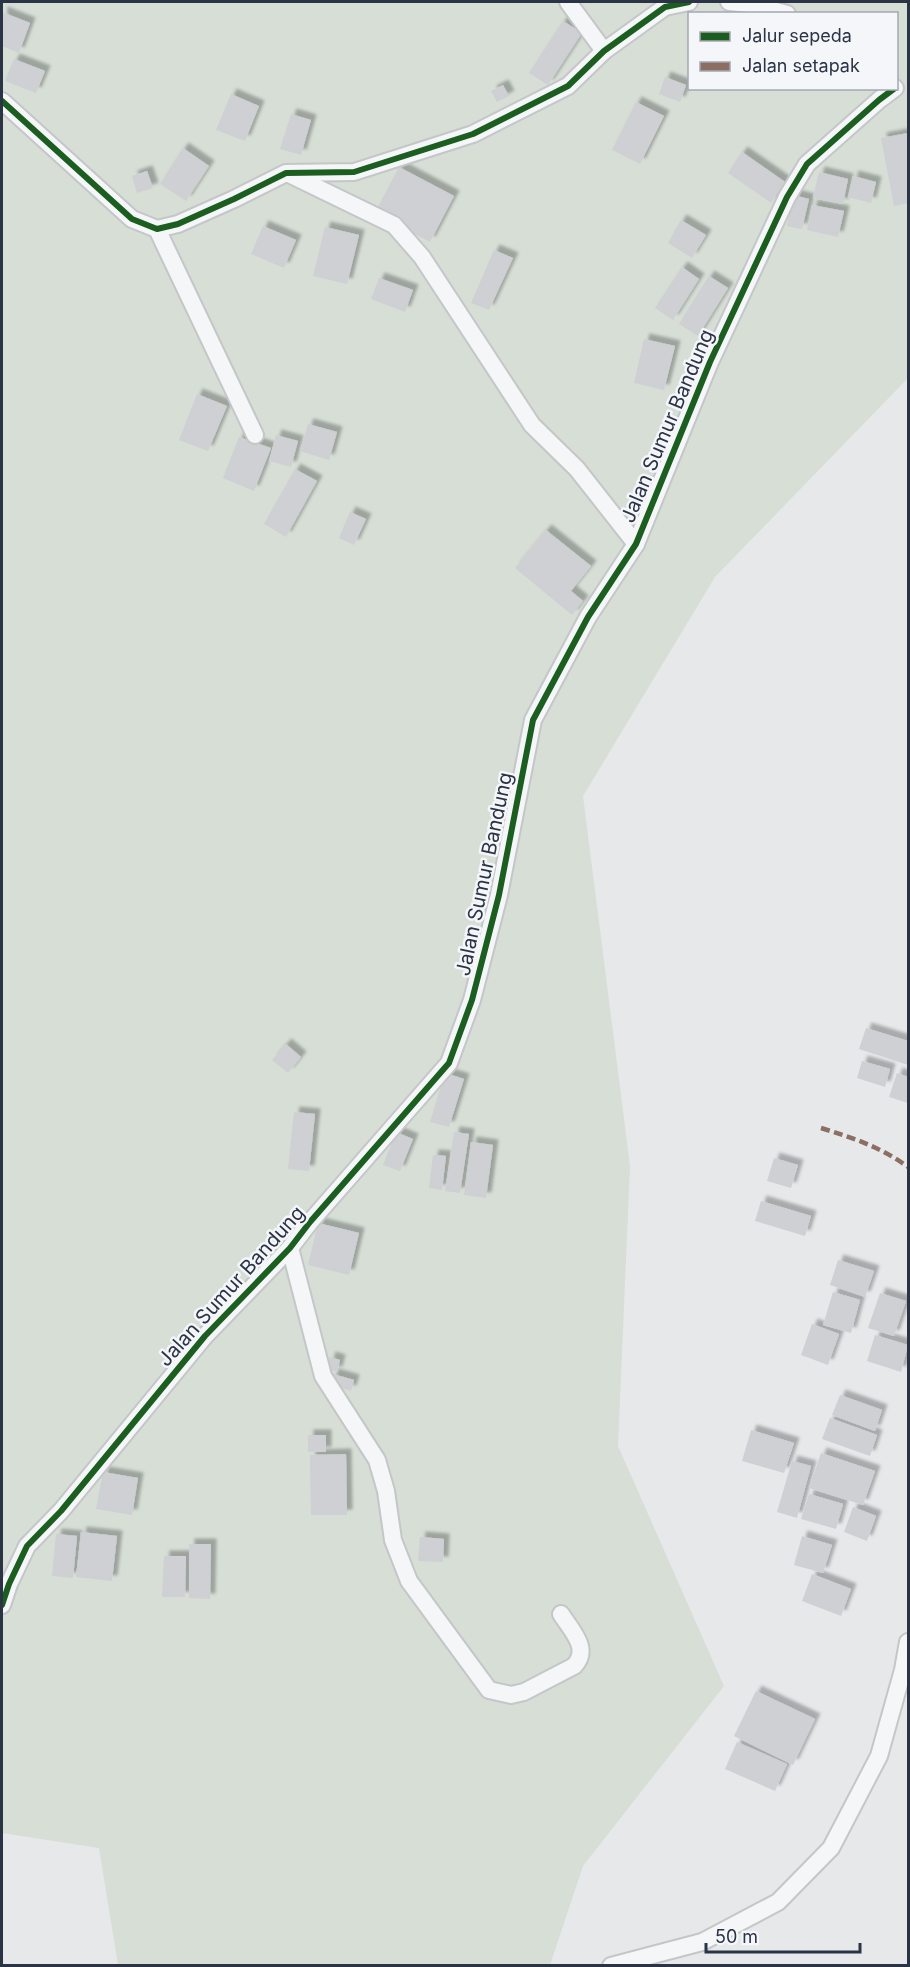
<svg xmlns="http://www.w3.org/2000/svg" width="910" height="1967" viewBox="0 0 910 1967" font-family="Inter,sans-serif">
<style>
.green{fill:#d6ded6;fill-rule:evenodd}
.building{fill:#ced0d3;filter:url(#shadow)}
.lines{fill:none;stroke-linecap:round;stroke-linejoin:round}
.street-casing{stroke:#c4c6c8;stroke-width:20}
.street{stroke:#f5f6f7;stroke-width:16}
.quiet{stroke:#8d6e63;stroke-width:4.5;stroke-dasharray:9 4.5;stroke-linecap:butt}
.cycleway-casing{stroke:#f4f6f9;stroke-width:10}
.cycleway{stroke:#1b5e20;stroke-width:6}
.labels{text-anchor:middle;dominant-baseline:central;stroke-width:5;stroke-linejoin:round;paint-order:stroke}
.street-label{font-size:20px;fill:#2b3445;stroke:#f4f6f9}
</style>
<defs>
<filter id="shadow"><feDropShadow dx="5.5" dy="-5.5" stdDeviation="1.5" flood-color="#0004"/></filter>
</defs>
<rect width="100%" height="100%" fill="#e6e8ea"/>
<path class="green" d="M2 2H908V378L715 577 583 796 630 1166 618 1446 724 1686 583 1866 550 1965H118L99 1848 2 1833ZM690 14H896V88H690Z"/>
<g class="building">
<polygon points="2,12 30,23 19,53 2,46"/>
<polygon points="563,21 582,33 548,85 529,73"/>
<polygon points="14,59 45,71 36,93 5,81"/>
<polygon points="665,77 686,85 680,102 659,94"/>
<polygon points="503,85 509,96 497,102 491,91"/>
<polygon points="231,94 259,106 245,141 216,130"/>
<polygon points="636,102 664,116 640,164 612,150"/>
<polygon points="291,114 311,120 301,155 280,149"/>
<polygon points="908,133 908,203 894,206 881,138"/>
<polygon points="183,148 209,166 186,201 160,184"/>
<polygon points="742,152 785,182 771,203 728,173"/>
<polygon points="399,167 454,196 430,242 375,213"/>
<polygon points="147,171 153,188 137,193 132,176"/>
<polygon points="819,172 848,179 843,204 813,198"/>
<polygon points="853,176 876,182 871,203 848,197"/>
<polygon points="793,195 809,199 802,229 787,226"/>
<polygon points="812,205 844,211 838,237 807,230"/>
<polygon points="681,220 706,235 692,258 668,243"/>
<polygon points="263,226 296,240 284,268 251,254"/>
<polygon points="325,227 359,235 347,284 313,276"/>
<polygon points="494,250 513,258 489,310 471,303"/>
<polygon points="682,267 699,279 673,320 655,308"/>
<polygon points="709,276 728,288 698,336 679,324"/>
<polygon points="379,278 413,290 405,312 371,299"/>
<polygon points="644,339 675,346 664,390 634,383"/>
<polygon points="197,394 227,406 208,451 179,440"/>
<polygon points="308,424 337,432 329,460 300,451"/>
<polygon points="276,435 298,441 291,467 269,461"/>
<polygon points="239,437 271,448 254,491 223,478"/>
<polygon points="295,469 317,481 286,537 264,524"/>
<polygon points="350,512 366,519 354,545 339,538"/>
<polygon points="546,530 591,566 571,591 583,601 572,615 515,568"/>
<polygon points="866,1028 908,1041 908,1065 859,1049"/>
<polygon points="286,1044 301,1057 288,1073 272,1060"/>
<polygon points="862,1061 890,1069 885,1087 857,1078"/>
<polygon points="445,1073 464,1079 449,1127 430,1122"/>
<polygon points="897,1073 908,1077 908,1103 889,1097"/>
<polygon points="294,1112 315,1114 309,1171 288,1169"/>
<polygon points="396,1132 413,1139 400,1171 383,1165"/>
<polygon points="454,1132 469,1134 460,1193 445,1191"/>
<polygon points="471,1142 493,1145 486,1198 464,1195"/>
<polygon points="433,1155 446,1156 442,1190 429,1188"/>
<polygon points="774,1158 798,1165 791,1188 767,1181"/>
<polygon points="761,1201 811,1216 805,1236 755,1221"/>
<polygon points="318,1223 359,1233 349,1275 308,1265"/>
<polygon points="838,1260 874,1271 865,1297 830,1285"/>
<polygon points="833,1292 860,1300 851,1333 823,1325"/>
<polygon points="880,1293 906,1301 894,1336 868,1328"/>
<polygon points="812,1324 839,1334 828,1365 801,1355"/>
<polygon points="875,1335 908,1345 901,1372 867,1361"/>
<polygon points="330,1357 340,1360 337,1372 327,1369"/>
<polygon points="333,1374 354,1380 351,1391 330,1384"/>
<polygon points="840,1395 882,1410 875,1431 832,1415"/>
<polygon points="830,1418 877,1435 870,1456 822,1439"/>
<polygon points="751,1430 794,1443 784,1473 742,1461"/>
<rect x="308" y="1435" width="18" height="17"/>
<polygon points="821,1453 875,1471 863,1505 809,1488"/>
<polygon points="346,1454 347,1515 311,1515 310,1455"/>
<polygon points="792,1461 811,1466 797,1518 777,1512"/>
<polygon points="103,1472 138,1478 132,1515 96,1509"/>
<polygon points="809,1494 843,1504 836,1529 801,1519"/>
<polygon points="853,1507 876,1516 867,1541 844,1532"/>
<polygon points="81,1532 117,1536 112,1581 76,1577"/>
<polygon points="56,1534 77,1536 73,1578 52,1576"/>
<polygon points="802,1536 832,1545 823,1573 794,1565"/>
<polygon points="420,1537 444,1539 443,1562 418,1561"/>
<polygon points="189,1544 211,1544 210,1599 189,1598"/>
<polygon points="164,1556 186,1556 185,1597 162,1597"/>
<polygon points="812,1574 851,1589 841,1616 802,1601"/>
<polygon points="756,1691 815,1719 793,1765 734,1736"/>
<polygon points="737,1742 787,1764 775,1791 725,1769"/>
</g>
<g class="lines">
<g class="street-casing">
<g id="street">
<polyline points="568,2 604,51"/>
<polyline points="729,2 750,4 787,14"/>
<polyline points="2,101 132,219 157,229 178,224 234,199 286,173 354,172 473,134 568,86 604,51 665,7 689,2"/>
<polyline points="289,174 394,225 422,257 532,425 577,469 636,544"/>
<polyline points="157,229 255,435"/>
<path d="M290 1248 323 1376 377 1460 386 1491 393 1540 409 1581 489 1690 511 1695 524 1692 574 1666C591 1649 571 1630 561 1614"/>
<polyline points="2,1605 9,1584 27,1546 61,1511 205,1336 290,1248 310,1222 449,1063 472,1000 499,895 533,720 588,617 636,544 710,362 787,197 807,164 879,100 895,88"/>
<polyline points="611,1966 702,1942 778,1902 831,1848 879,1756 903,1670 908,1642"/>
</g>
</g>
<use href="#street" class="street"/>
<path class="quiet" d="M821 1128C853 1138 881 1147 908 1167"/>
<g class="cycleway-casing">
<g id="cycleway">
<polyline points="2,101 132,219 157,229 178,224 234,199 286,173 354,172 473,134 568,86 604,51 665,7 689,2"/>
<polyline points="2,1605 9,1584 27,1546 61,1511 205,1336 290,1248 310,1222 449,1063 472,1000 499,895 533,720 588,617 636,544 710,362 787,197 807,164 879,100 895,88"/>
</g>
</g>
<use href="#cycleway" class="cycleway"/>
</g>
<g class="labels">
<g class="street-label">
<text transform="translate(667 426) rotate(-67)">Jalan Sumur Bandung</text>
<text transform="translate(484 874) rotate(-78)">Jalan Sumur Bandung</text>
<text transform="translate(231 1286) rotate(-48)">Jalan Sumur Bandung</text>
</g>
</g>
<rect width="910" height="1967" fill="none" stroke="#2b3445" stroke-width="6"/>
<rect x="688" y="12" width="210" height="78" fill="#f4f6f9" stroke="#a4a8b1" stroke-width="1.5"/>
<rect x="700" y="32" width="30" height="9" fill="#1b5e20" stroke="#a4a8b1" stroke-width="1.5"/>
<text x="742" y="42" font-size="18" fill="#2b3445">Jalur sepeda</text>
<rect x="700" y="62" width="30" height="9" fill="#8d6e63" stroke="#a4a8b1" stroke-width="1.5"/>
<text x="742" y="72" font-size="18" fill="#2b3445">Jalan setapak</text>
<path d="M706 1943v9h154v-9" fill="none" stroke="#2b3445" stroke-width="3"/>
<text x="715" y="1943" font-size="18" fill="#2b3445" stroke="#f4f6f9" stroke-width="4.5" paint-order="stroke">50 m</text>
</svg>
